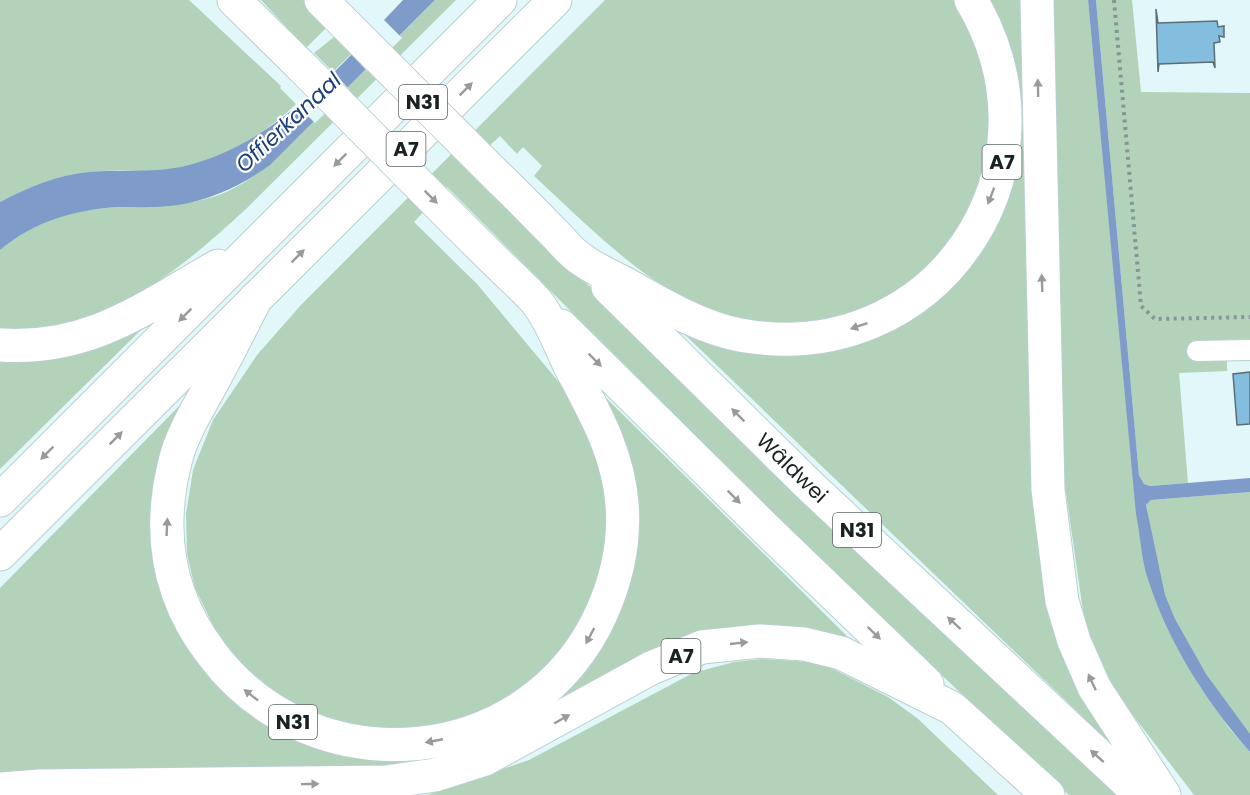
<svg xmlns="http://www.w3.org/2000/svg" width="1250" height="795" font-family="Poppins,sans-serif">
  <rect width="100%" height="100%" fill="#e1f7fa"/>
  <path fill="#b2d2ba" d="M0 0H189L281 86 280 88 296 104C258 140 209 168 154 171 142 172 130 170 118 170 75 172 38 182 0 202Z
    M261 0H303L328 26 306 48Z
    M435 0H456L246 209C187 263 127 315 46 329 31 332 15 330 0 330V250C28 226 66 211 104 208 141 205 179 208 216 196 260 180 290 144 322 112 360 75 398 38 435 0Z
    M605 0H953C1041 132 958 315 796 322 771 323 748 322 724 315 650 292 590 227 534 176L542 166 523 147 517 154 500 136 466 168 1120 795H1069L809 550 447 187 414 222 477 284 563 387 600 457 610 526 604 577 557 664 477 722 370 731 288 704 236 663 223 646 195 588 187 554 186 514 193 470 213 420 257 355 301 305Z
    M981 0H1029L1039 457 1113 746 677 327 845 339 997 205Z
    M1048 0H1088L1129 428 1157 604 1199 685 1229 728 1250 752V795H1194L1116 693 1085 625 1063 472Z
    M1096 0H1132L1141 92 1250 93V339L1196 341V357L1227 356V371L1179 373 1188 483 1150 486 1144 484 1139 475Z
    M334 37 351 54 333 72 314 53Z
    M151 320 0 469V354Z
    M192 393 162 550 258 709 452 751 615 616 601 393 857 646 788 626 426 771 0 780V588Z
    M1250 492V734C1217 692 1184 647 1165 596 1155 567 1152 535 1146 505L1151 500Z
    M761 659 812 662 833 669 888 697 917 718 998 795H427L529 760 693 673 734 662Z"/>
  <path fill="#7e9bc9" d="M403 0H435L270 165C242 185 213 199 178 205 158 208 139 207 119 207 76 209 33 222 0 250V202C28 187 58 175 90 172 120 169 151 173 181 167 274 147 340 66 403 0Z
    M1088 0H1096L1139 475 1144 484 1150 486 1250 478V492L1151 500 1146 505 1165 595 1175 619 1206 674 1250 734V752C1205 701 1166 639 1146 573 1141 554 1140 533 1136 514Z"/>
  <path fill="#e1f7fa" d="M382 18 402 38 368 72 349 52Z
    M331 70 350 90 315 123 294 102Z"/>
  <path fill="#83bede" stroke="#5d6c75" stroke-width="1.5" d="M1156 9 1158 23 1217 21 1218 27 1224 26V37L1219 36 1220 42 1214 43 1215 68 1213 62 1159 64 1158 72Z
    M1250 372V424L1237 425 1233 374Z"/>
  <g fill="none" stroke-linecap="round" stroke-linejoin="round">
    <g stroke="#bacfd2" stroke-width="22">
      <path id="street" d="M1197 351 1250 350"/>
    </g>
    <g stroke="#bacfd2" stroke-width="35">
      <g id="highway">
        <path d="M234 0 301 66"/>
        <path d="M321 0 346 25"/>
        <path d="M1037 0 1048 490 1062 601 1074 641 1094 687 1164 795"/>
        <path d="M500 179C519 197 537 216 555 234 563 242 571 253 581 259 594 269 610 276 624 283 661 304 699 327 740 335 935 371 1072 169 971 0"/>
        <path id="s1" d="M608 287 811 487 1141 795"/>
        <path d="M256 298C242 325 229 352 214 379 200 406 182 432 175 462 157 533 168 597 212 654 315 791 532 769 602 612 617 578 625 541 622 504 618 451 593 410 569 364 560 345 552 323 539 305 532 295 521 286 512 277 493 259 474 240 456 222"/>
        <path d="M561 326 766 529 927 684"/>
        <path d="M0 345C90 351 144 308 218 266"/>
        <path d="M0 500 500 0"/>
        <path d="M0 554 555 0"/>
        <path d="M0 789 41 786 386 782 435 775 485 759 651 668 702 647 760 641 804 644 841 653 952 708 1048 795"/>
      </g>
    </g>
    <path stroke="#859597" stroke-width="4" stroke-dasharray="3 4.5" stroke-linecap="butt" d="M1114 0 1141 306 1155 319 1250 317"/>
    <use href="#street" stroke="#fff" stroke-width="20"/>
    <use href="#highway" stroke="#fff" stroke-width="33"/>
    <g stroke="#bacfd2" stroke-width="35" stroke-linecap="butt">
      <path id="highway-bridge" d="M346 25 500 179
        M301 66 456 222"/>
    </g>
    <use href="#highway-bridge" stroke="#fff" stroke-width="33"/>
  </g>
  <defs><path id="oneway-solid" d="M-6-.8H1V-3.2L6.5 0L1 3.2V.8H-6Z" transform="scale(1.5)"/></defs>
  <g fill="#989b9c">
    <use href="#oneway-solid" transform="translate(1038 88) rotate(-91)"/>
    <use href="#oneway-solid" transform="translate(466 89) rotate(-45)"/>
    <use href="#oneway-solid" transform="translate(340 160) rotate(135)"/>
    <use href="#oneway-solid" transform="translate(991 196) rotate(111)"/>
    <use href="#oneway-solid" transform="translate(431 197) rotate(45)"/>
    <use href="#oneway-solid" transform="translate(298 256) rotate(-45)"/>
    <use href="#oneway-solid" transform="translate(1042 283) rotate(-92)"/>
    <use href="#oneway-solid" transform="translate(185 315) rotate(135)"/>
    <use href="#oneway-solid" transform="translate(859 326) rotate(161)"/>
    <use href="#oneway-solid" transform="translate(595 360) rotate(45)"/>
    <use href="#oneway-solid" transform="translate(738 415) rotate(-135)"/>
    <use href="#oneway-solid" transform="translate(116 438) rotate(-45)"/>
    <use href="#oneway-solid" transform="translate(47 453) rotate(135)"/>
    <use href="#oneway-solid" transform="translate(734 497) rotate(45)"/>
    <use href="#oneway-solid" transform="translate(167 527) rotate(-87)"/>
    <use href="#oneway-solid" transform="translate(954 623) rotate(-137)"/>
    <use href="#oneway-solid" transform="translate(874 633) rotate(44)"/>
    <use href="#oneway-solid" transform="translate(590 636) rotate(118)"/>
    <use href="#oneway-solid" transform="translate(739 643) rotate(-6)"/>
    <use href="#oneway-solid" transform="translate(1092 682) rotate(-115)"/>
    <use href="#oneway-solid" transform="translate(251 695) rotate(-142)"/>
    <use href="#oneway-solid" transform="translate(562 719) rotate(-30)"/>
    <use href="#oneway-solid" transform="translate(434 741) rotate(169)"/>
    <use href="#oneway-solid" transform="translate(1097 756) rotate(-138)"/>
    <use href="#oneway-solid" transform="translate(310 784) rotate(-1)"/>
  </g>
  <g text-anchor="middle" stroke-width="4.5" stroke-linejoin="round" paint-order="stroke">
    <g fill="#fff" stroke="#5e6464" stroke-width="1.5">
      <rect x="399" y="85" width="48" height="34" rx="4.5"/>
      <rect x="386.5" y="132" width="39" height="34" rx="4.5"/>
      <rect x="982.5" y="145" width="39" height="34" rx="4.5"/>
      <rect x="833" y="513" width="48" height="34" rx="4.5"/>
      <rect x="661.5" y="639" width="39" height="34" rx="4.5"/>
      <rect x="269" y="705" width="48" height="34" rx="4.5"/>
    </g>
    <g font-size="20" font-weight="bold" fill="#192122">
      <text x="423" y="109">N31</text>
      <text x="406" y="156">A7</text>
      <text x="1002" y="169">A7</text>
      <text x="857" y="537">N31</text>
      <text x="681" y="663">A7</text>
      <text x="293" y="729">N31</text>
    </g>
    <g font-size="21" fill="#192122" stroke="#fff">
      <text dy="7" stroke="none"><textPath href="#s1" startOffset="258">Wâldwei</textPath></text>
    </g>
    <g font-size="22" font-style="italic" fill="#1d4079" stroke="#fff">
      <text transform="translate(288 122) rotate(-43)" y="8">Offierkanaal</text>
    </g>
  </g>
</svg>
